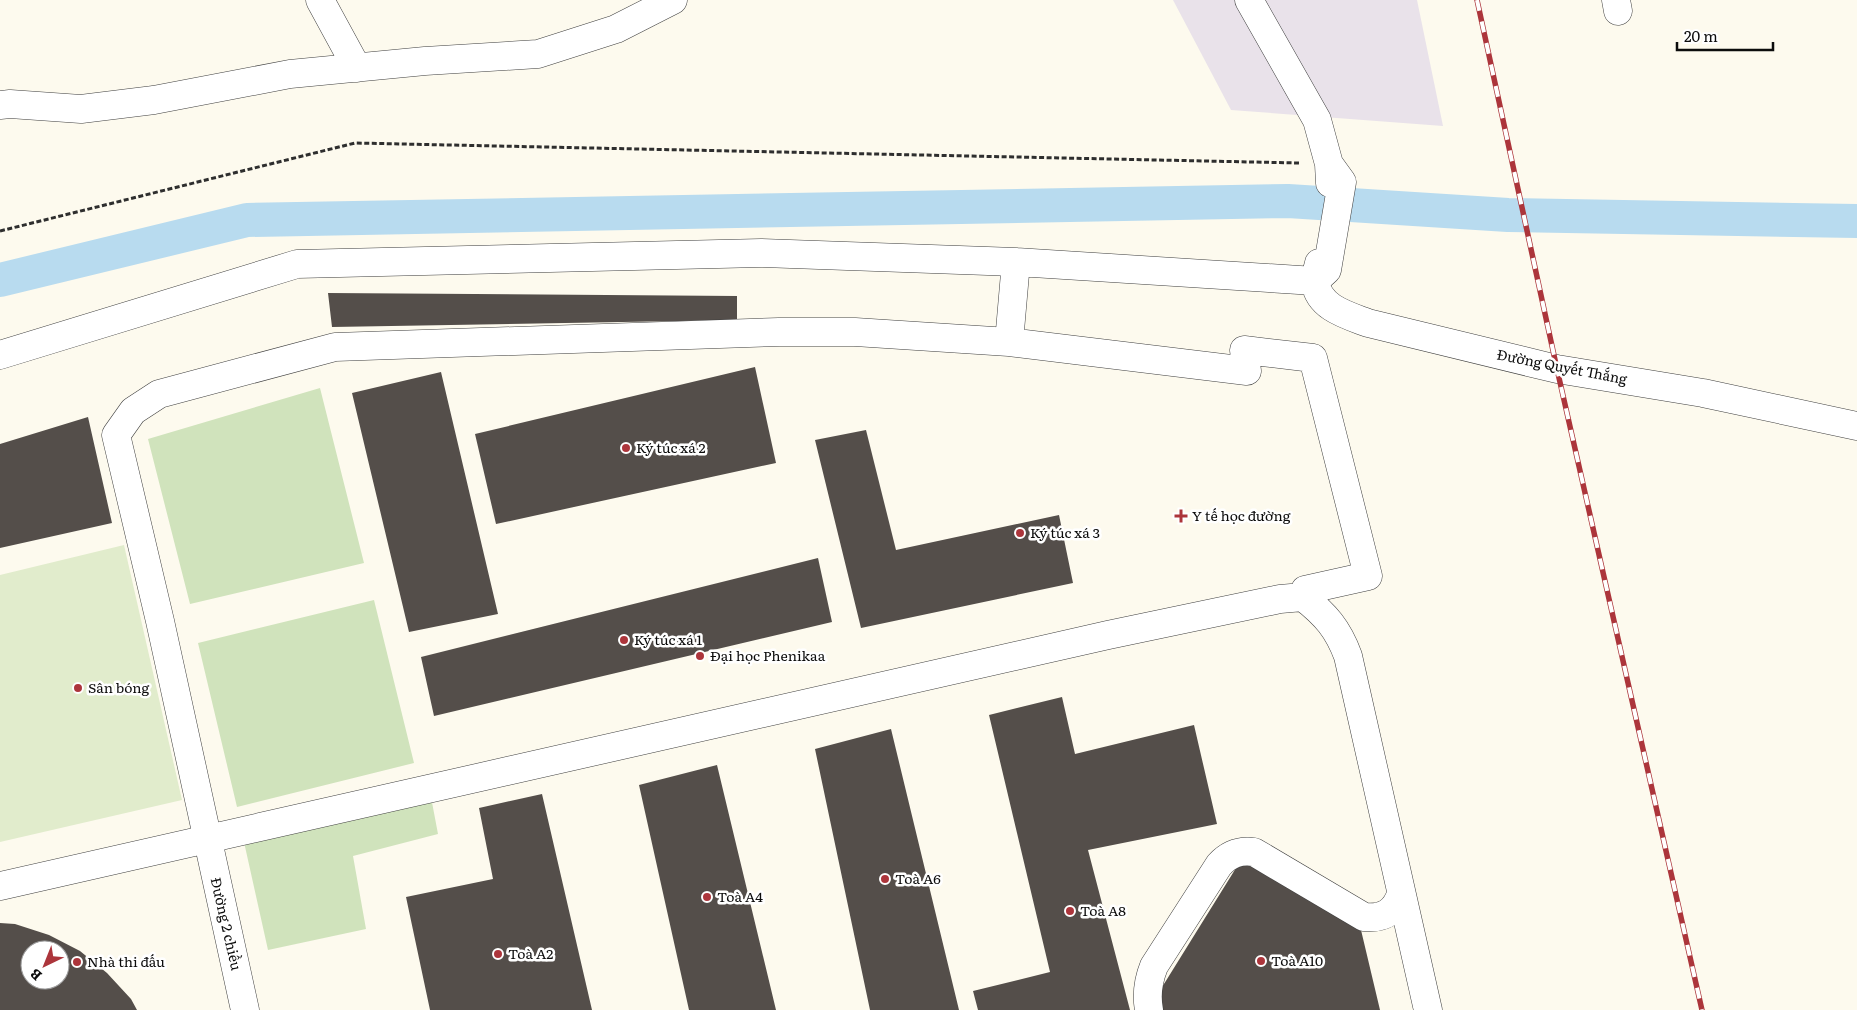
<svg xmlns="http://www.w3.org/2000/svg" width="1857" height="1010" font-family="Literata,serif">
  <rect width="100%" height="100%" fill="#fdfaee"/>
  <path fill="#e9e2ea" d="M1173 0H1417L1443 126 1231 110Z"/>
  <path fill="#d0e3bc" d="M320 388 364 563 190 604 148 439Z
    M374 600 414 763 237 807 198 643Z
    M431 797 438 834 353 856 366 929 268 950 244 842Z"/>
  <path fill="#e1eccc" d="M124 545 182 800 0 842V575Z"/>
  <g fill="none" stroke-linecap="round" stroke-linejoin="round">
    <path stroke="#b8dbef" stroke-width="34" d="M0 280 247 220 1288 201 1508 215 1857 221"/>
  </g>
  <path fill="#544e4a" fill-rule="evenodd" d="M328 293 737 296V320L332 327Z
    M755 367 776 463 496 524 475 434Z
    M441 372 498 614 409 632 352 393Z
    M88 417 112 523 0 548V444Z
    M866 430 896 550 1059 515 1073 583 861 628 815 440Z
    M818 558 832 622 434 716 421 657Z
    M1062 697 1075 754 1194 725 1217 824 1088 850 1130 1010H978L973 991 1050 972 989 715Z
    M891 729 959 1010H870L815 749Z
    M717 765 776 1010H689L639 785Z
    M542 794 592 1010H430L406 897 493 879 479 808Z
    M1241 860 1361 930 1380 1010H1163L1159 992Z
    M0 923 15 924 49 935 80 951 107 973 131 999 137 1010H0ZM30 950H60V980H30Z"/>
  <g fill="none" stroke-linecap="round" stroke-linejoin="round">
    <g stroke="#3f3f3f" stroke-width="29">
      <path id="minor" d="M320 0 357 68
        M1249 0 1317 120 1329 164 1330 183
        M1616 0 1618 11
        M0 105 10 104 81 109 154 100 290 74 425 61 538 54 616 29 673 0
        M1319 263C1318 268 1315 276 1315 282 1319 308 1347 315 1368 323L1557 369 1703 393 1857 426
        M1009 342 1016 262
        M0 355 297 264 761 253 1016 262 1315 281 1327 270 1342 182 1329 164
        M0 886 1108 635 1280 599 1303 597C1326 615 1338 629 1348 656L1428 1010
        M245 1010 160 621 116 435 133 411 159 394 335 347 779 332H855L1009 342 1247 371 1244 350 1313 358 1368 576 1305 590 1308 601
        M1149 1010C1146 994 1148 981 1154 966L1219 865C1229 854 1239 850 1254 852L1364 917C1383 919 1395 912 1401 894"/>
    </g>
    <path stroke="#2e2e2e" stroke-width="3" stroke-dasharray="5 2.5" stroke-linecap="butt" d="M0 231 355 143 1299 163"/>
    <use href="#minor" stroke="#fff" stroke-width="28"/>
    <g stroke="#ac353b" stroke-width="5.5">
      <path id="rail" d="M1477 0 1557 369 1702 1010"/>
    </g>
    <use href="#rail" stroke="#fff" stroke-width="4" stroke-dasharray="11" stroke-linecap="butt"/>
  </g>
  <g fill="#ac353b" stroke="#fff" stroke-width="2">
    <circle cx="626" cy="448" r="5"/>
    <path d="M1178.5 508.5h5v5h5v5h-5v5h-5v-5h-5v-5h5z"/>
    <circle cx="1020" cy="533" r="5"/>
    <circle cx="624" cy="640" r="5"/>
    <circle cx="700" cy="656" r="5"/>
    <circle cx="78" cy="688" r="5"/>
    <circle cx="885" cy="879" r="5"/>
    <circle cx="707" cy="897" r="5"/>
    <circle cx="1070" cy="911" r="5"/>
    <circle cx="498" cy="954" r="5"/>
    <circle cx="1261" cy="961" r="5"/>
    <circle cx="77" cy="962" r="5"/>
  </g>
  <g text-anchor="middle" stroke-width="5" stroke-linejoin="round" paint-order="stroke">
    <g font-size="14" fill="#0c0c0c" stroke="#fff">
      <text transform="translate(1562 367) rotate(11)" y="5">Đường Quyết Thắng</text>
      <text transform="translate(226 924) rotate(77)" y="5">Đường 2 chiều</text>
    </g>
    <g font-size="14" fill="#0c0c0c" stroke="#fff" text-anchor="start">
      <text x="636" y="453">Ký túc xá 2</text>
      <text x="1192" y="521">Y tế học đường</text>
      <text x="1030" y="538">Ký túc xá 3</text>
      <text x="634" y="645">Ký túc xá 1</text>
      <text x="710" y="661">Đại học Phenikaa</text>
      <text x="88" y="693">Sân bóng</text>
      <text x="895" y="884">Toà A6</text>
      <text x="717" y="902">Toà A4</text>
      <text x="1080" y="916">Toà A8</text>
      <text x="508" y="959">Toà A2</text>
      <text x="1271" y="966">Toà A10</text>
      <text x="87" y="967">Nhà thi đấu</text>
    </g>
  </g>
  <g transform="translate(45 965) rotate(223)"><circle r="24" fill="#ffffff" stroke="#9e9e9e"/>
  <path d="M0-4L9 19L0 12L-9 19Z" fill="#ac353b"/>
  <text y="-8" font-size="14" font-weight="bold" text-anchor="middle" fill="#0c0c0c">B</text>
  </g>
  <path d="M1677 42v8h96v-8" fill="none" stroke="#0c0c0c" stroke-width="2.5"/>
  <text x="1684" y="42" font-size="15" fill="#0c0c0c" stroke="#ffffff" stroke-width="4" paint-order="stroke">20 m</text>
</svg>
